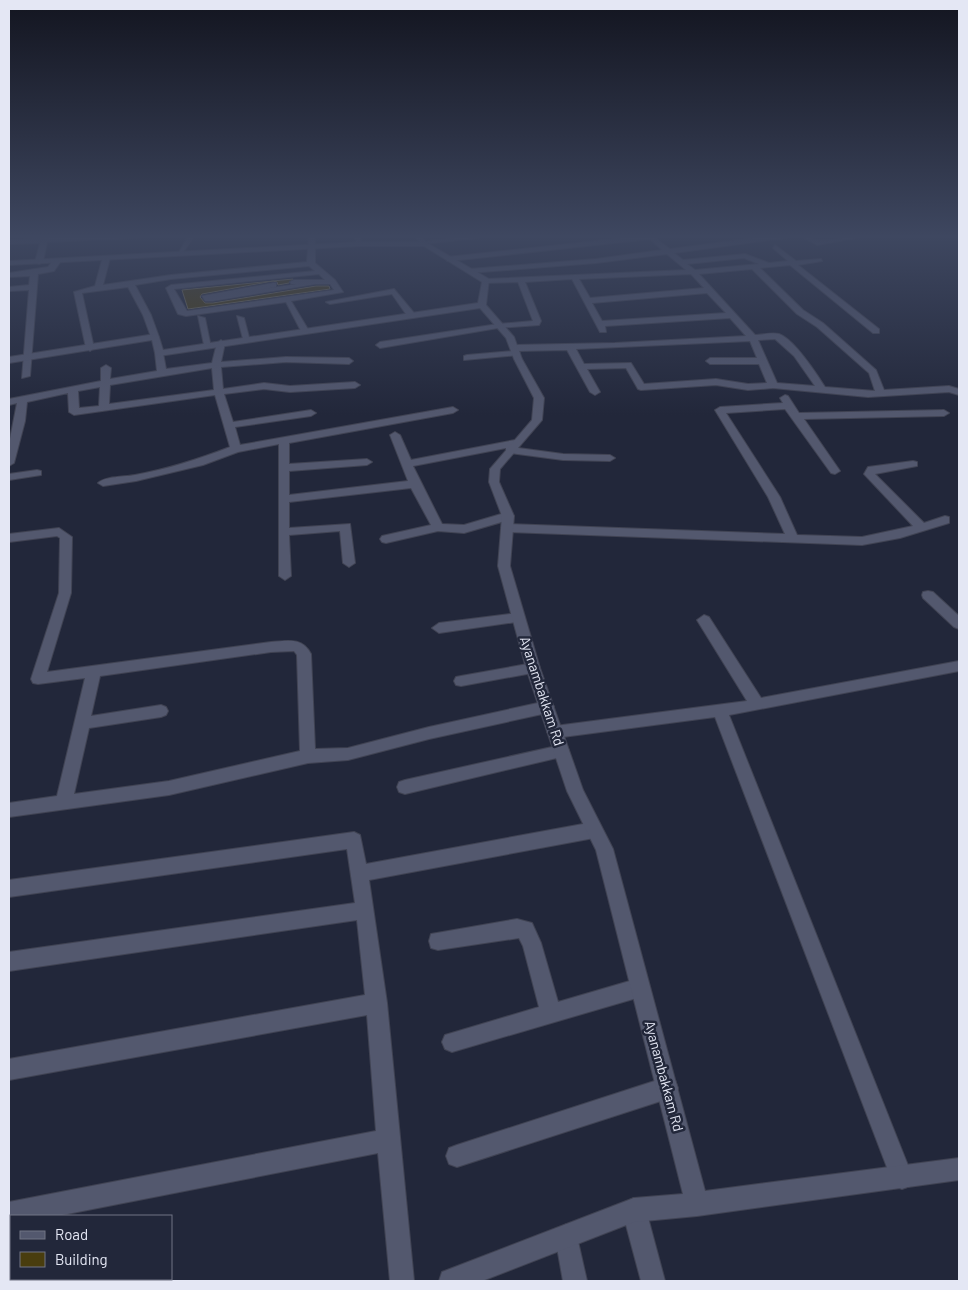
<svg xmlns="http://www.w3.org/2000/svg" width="968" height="1290" font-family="Barlow,sans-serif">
  <rect width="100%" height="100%" fill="#22273a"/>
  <path fill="#493d0e" stroke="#726c54" d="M293 279 289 283 278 285 277 282 273 281 202 294 200 297 205 303H213L316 286H329L330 289 188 309 182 290Z"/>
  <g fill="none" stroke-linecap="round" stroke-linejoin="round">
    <g stroke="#404353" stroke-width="2">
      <path id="minor" d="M115 235H155L152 237 47 242 43 262 39 264 35 262 40 243 9 244V240Z
        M189 235H195L182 254H178Z
        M309 235H315V263L335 280 343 292 291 301 309 331 308 333H302L286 302 186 316 178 314 166 288 171 285 315 271 309 266 171 279 135 285 151 315 159 337 155 340 151 337 143 315 128 287 82 293 94 348 90 351 86 348 74 292 95 286 103 256 110 258 103 285 171 275 307 262ZM319 274 325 280H294L290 282 291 284H297L250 291 276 287V283H273L202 296 205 301H213L316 284H330L334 290 187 311 174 289Z
        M354 235H360L361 245H357Z
        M480 235H503L423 244 420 242Z
        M651 235 670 249 778 235H795L792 237 674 253 683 260 745 254 769 263 788 261 773 248 775 245 796 261 821 259 822 261 798 265 879 329V333H873L790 265 760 268 803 310 823 323 876 370 884 390 949 386 959 389V395L949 392 868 397 773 388 748 390 716 385 641 390 638 389 626 368 587 369 600 392 595 395 590 392 567 350 517 351 520 353 519 355 464 360V356L467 355 514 351 510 348 514 345 615 343 746 336 730 318 605 326 606 332H600L572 279 525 282 541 321 539 325 498 328 380 348 376 345 380 342 498 324 533 321 518 282 483 283V279H486L686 270 667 254 596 263 469 273 465 271 469 269 596 259 662 250 650 239 450 261H447V257ZM744 258 759 264 695 270 687 264ZM752 269 797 314 817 327 869 373 875 391 825 387C816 373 794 339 779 334 772 332 762 335 755 335L699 274ZM691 274 704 288 590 298 579 279ZM707 293 726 313 602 321 592 303ZM775 339 794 356 815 386 777 383 758 340ZM750 341 757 358H710L706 361 710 364H759L767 383 748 384 716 379 644 384 631 363 584 364 576 349Z
        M799 235C807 235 810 239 817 240 828 243 857 234 872 235L817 245Z
        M54 259 61 261 54 271 38 274 30 376 22 378 29 290 9 291V287L29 285 30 276 9 277V273L48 267Z
        M394 289 414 313V317H408L392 294 330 304 326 302Z
        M198 316 205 318 211 347 204 345Z
        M237 316 244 318 250 341 243 339Z
        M221 340 225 343 221 362 286 357 349 358 353 361 349 364 286 362 221 367 223 389 264 383 290 386 355 382 360 385 355 388 290 392 264 389 224 394 233 422 311 410 316 413 311 416 235 427 240 445 453 407 458 410 453 413 289 443V464L367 459 372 462 367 465 289 471V495L408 481 390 435 395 432 400 435 411 460 515 440 520 443 511 447 563 454 610 455 615 458 610 461 563 460 510 453 506 452V448L413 466 442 524 464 525 508 512 514 516 512 519 464 533 438 531 386 543 382 542 380 539 382 536 431 525 411 488 289 502V528L350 524 355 563 349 567 343 563 340 531 289 535 291 576 285 580 279 576V444L238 452 203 465 136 481 103 486 98 483C105 476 125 477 135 475 168 469 199 459 230 447L215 395 74 415 69 412 68 393 27 402 25 421 14 463 9 466V444L17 403 9 405V399L101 381V368L106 365 111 368 110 379 157 371 155 353 159 350 163 353 166 369 212 363 217 343ZM212 368 214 390 109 404 110 385ZM100 387 99 406 79 408 78 391Z
        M785 395 788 396 799 413 944 410 949 413 944 416 804 419 840 471 835 474 831 473 785 409 726 413 780 497 797 535 862 537 913 526 864 474 868 467 913 461 917 462V466L875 474 924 523 945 516 949 517V523L900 538 862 545 507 532 501 528 507 524 785 534 768 497 715 410 720 407 783 403 780 398Z
        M37 470 41 471V475L9 480V474Z
        M59 528 72 537 71 593 47 672 271 642C288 641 302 637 311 654L315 749 348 748 429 727 547 701 552 703 554 707 552 711 547 713 429 739 348 760 308 763 169 795 9 817V803L57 796 85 678 38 684 33 683 31 679 59 593 60 538 57 536 9 542V534ZM294 651 297 655 300 751 169 781 74 794 89 728 161 717 166 715 168 711 166 707 161 705 91 716 100 676 271 652Z
        M928 591 933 592 959 616V629L954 627 923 598 922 595 923 592Z
        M518 613 523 615 525 618 523 621 439 633 432 628 439 623Z
        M704 615 709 617 761 698 959 661V671L729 715 913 1178 910 1186 902 1189 894 1186 891 1178 715 717 555 738 550 736 547 732 550 728 555 726 747 701 697 620Z
        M533 663 538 664 540 668 538 672 461 686 456 685 454 681 456 677 461 676Z
        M561 745 567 746 569 751 567 756 561 757 405 794 399 792 397 787 399 782 405 780Z
        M594 822 600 825 602 830 600 835 594 838 369 880 387 1003 414 1281H390L378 1153 57 1216H11V1225L9 1226V1202L376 1131 367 1015 9 1080V1059L365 995 357 920 9 971V952L355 903 347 849 9 897V880L354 832 360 835 366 864Z
        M517 919 532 923 541 943 558 1002 640 978 647 981 650 988 647 995 452 1052 445 1049 442 1042 445 1035 539 1007 523 946 519 938 438 950 431 948 429 941 431 934Z
        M667 1077 675 1080 678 1088 675 1096 667 1099 457 1167 449 1164 446 1156 449 1148 457 1145Z
        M634 1198 642 1202 646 1210 665 1281H641L622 1210 626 1202Z
        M567 1224 575 1228 587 1281H563L555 1236 559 1228Z"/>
    </g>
    <g stroke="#404353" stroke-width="2">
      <path id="tertiary" d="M414 235H420L427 243 489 279 486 305 514 337 522 359 544 398 542 420 500 469 499 482 514 516 510 566 540 668 583 790 613 849 705 1191 959 1158V1180L697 1216 634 1222 482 1281H439L442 1272 634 1198 683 1194 596 850 567 791 526 668 498 566 502 516 489 482 490 469 532 420 534 398 514 359 506 338 480 308 159 356 155 353 152 340 9 363V357L155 334 159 337 163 350 478 303 482 282 424 246H359L9 265V261L359 242H419Z"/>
    </g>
    <use href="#minor" fill="#53586e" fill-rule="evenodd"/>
    <use href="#tertiary" fill="#53586e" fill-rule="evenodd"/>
  </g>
  <linearGradient id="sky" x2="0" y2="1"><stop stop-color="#131520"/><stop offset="0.57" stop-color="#3e4760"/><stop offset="1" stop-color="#3e4760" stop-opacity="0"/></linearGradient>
  <rect width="968" height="415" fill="url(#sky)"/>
  <g text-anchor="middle" stroke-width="5" stroke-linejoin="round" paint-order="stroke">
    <g font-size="14" fill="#e4e7f4" stroke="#22273a">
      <text transform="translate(542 691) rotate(72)" y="5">Ayanambakkam Rd</text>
      <text transform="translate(664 1076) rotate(75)" y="5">Ayanambakkam Rd</text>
    </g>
  </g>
  <rect width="968" height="1290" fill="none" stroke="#e4e7f4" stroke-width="20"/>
  <rect x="10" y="1215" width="162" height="65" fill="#22273a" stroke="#707484"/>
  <rect x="20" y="1231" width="25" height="8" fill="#53586e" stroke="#707484"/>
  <text x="55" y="1240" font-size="15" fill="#e4e7f4">Road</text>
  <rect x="20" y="1252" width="25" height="15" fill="#493d0e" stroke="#707484"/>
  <text x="55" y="1265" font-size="15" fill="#e4e7f4">Building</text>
</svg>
